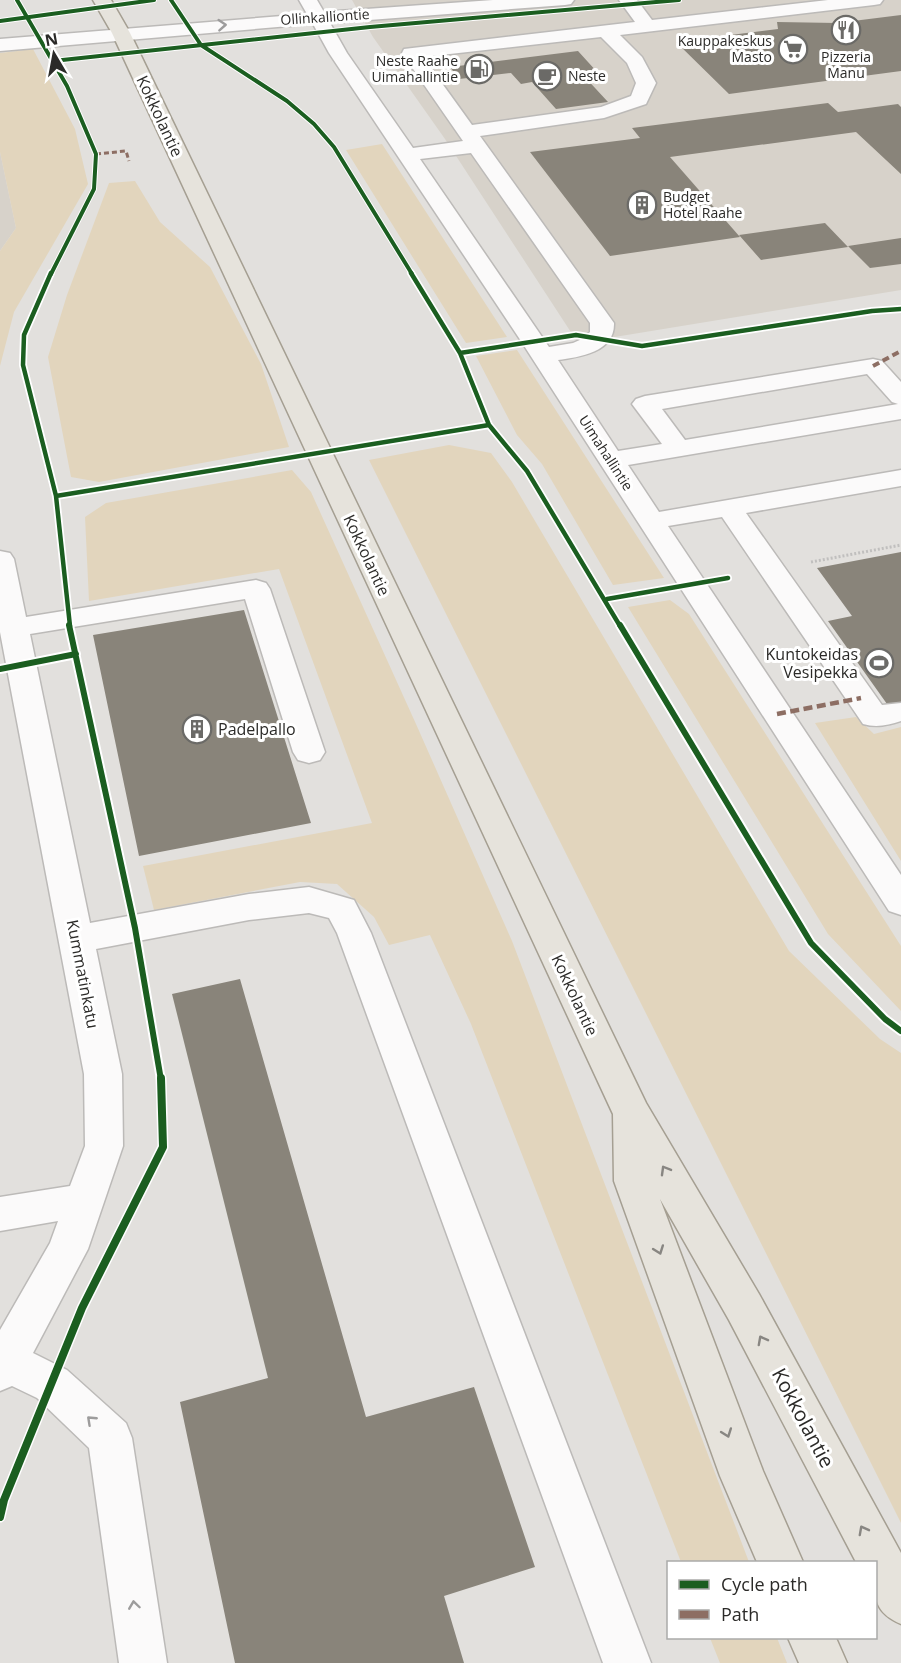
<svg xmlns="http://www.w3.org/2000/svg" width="901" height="1663" font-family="'Open Sans',sans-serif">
  <rect width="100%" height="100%" fill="#e2e0dd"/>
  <path fill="#d7d2ca" d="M352 0H901V290L578 343 445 139 373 37Z
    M0 152 16 228 0 251Z"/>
  <path fill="#e2d5bd" d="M33 49 75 129 88 184 14 312 0 366V251L16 228 0 152V53Z
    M382 144 507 337 466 343 346 150Z
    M135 181 160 222 210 267 261 364 289 447 99 482 71 477 48 357 67 295 109 183Z
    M517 350 664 578 613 585 542 464 517 435 476 356Z
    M449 445 491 453 512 482 789 951 880 1039 901 1053V1523L369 460Z
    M292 470 311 492 416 724 512 941 749 1562H681L471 1024 430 935 389 945 374 917 337 884 300 882 154 910 143 866 372 823 279 569 89 601 85 517 106 503Z
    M670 600 689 614 901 946V1011L828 934 628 607Z
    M856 717 874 734 901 727V861L815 723Z
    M710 1638H777L787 1663H720Z"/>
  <path fill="#89847a" d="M901 15V71L729 94 676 42 778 29 777 22 837 23Z
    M578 51 598 73 583 75 608 102 556 109 532 82 521 84 511 73 459 79 450 67Z
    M828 103 838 112 898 104 901 107V174L856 132 670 157 740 237 610 256 530 152 640 138 632 128Z
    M825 223 848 247 761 260 739 235Z
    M901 238V264L870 268 848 246Z
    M901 552V712L887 704 828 621 852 616 817 568Z
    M244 610 311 823 139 856 93 635Z
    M240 979 366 1417 474 1387 535 1567 444 1596 464 1663H235L180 1402 268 1378 172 994Z"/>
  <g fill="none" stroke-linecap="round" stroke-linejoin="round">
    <g stroke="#bcbab8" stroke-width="3">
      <path id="minor" d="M299 0H317L324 12 493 0H574L571 4 565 5 330 23 347 53 413 148 463 141 402 53 404 49 635 22 619 0H637L652 20 828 0H883L880 4 874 5 620 35 642 57 656 83 646 104 604 118 480 136 614 323C615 352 580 357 558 360L618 451 662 444 632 404 636 399 645 396 873 359 882 361 901 382V419L628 465 659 512 901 470V486L746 513 882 705 901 703V721C888 725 877 728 863 724L722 517 668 526 901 875V915L889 911 521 341 329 53 313 24 0 51V39L307 14ZM601 37 627 63 636 83 631 96 601 107 472 125 423 57ZM471 153 590 323V332L582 339 573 343 549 347 420 159ZM867 374 892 402 898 404 685 440 662 409Z
        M0 551 10 553 14 559 26 617 256 580 266 583 270 589 325 752 320 760 309 763 298 760 293 752 245 599 30 634 90 923 249 894 309 887 354 900 371 933 651 1663H603L337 933 329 918 309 913 249 920 96 949 122 1074 123 1146 88 1249 33 1353 67 1370 126 1423 132 1438 167 1663H119L89 1448 37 1398 12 1386 0 1391V1330L50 1243 58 1221 0 1231V1197L70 1186 85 1146 84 1074 0 632Z"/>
    </g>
    <g stroke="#a59f92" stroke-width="3">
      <path id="major" d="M93 0H111L130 33 646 1103 759 1294 901 1553V1624C869 1610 876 1593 876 1562H856L729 1320 660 1199 763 1471 803 1562H757L720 1476 614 1181 613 1114 112 33Z
        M788 1638H836L847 1663H799Z"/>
    </g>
    <path stroke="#c0bfbe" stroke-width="3" stroke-dasharray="2 2" stroke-linecap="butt" d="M811 562 901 545"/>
    <use href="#minor" fill="#fbfafa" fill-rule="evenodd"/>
    <use href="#major" fill="#e6e3dc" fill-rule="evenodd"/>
    <path stroke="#8d6e63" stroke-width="3" stroke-dasharray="5 3" stroke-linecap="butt" d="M96 154 126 151 129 161"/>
    <path stroke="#8d6e63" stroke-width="4" stroke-dasharray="7 4" stroke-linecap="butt" d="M873 366 901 351"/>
    <path stroke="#8d6e63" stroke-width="4.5" stroke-dasharray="9 4.5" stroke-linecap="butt" d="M777 714 861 698"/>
    <g stroke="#fff" stroke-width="6">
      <path id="cycleway-far3" d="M17 0 67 86 96 154 94 189 51 274
        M171 0 201 45 287 101 314 124 334 147 412 274
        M0 21 154 0
        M53 61 370 27 679 0"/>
    </g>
    <g stroke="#fff" stroke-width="8">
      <path id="cycleway-far2" d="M51 273 24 335 23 365 56 496 70 626
        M411 273 460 353 489 425 527 471 620 626
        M460 353 576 335 642 346 872 311 901 309
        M56 496 489 425
        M607 599 728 578"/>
    </g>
    <g stroke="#fff" stroke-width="10">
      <path id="cycleway-far1" d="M69 625 135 928 161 1080
        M620 625 811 943 885 1019 901 1031
        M0 669 76 654"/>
    </g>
    <g stroke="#fff" stroke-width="11">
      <path id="cycleway" d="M0 1517 4 1500 82 1308 163 1147 161 1078"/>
    </g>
    <use href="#cycleway-far3" stroke="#1b5e20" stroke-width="4"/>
    <use href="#cycleway-far2" stroke="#1b5e20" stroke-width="4.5"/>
    <use href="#cycleway-far1" stroke="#1b5e20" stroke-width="6"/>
    <use href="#cycleway" stroke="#1b5e20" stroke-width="8"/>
  </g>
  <defs><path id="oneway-chevron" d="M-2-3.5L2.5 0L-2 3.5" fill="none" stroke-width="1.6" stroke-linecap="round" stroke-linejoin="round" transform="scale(1.5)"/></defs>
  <g stroke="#9d9c9c">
    <use href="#oneway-chevron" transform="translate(222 25) rotate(-4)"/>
    <use href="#oneway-chevron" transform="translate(91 1420) rotate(-137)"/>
    <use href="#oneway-chevron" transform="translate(134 1605) rotate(-98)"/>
  </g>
  <g stroke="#888682">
    <use href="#oneway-chevron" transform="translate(665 1170) rotate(-120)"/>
    <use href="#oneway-chevron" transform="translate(659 1250) rotate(70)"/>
    <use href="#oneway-chevron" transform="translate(762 1340) rotate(-118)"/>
    <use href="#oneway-chevron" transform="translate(727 1433) rotate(70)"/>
    <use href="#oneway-chevron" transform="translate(863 1530) rotate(-118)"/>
  </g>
  <defs>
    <g id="restaurant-ring" transform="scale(1.5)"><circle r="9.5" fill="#fff" stroke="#6b6a67" stroke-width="1.5"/><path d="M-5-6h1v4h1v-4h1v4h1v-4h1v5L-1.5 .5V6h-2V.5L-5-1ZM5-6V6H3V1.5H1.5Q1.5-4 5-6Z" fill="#6b6a67"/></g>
    <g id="supermarket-ring" transform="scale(1.5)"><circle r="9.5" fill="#fff" stroke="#6b6a67" stroke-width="1.5"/><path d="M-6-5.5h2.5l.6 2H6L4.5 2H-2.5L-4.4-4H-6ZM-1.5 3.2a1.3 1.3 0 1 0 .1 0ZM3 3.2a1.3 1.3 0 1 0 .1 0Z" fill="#6b6a67"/></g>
    <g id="fuel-ring" transform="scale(1.5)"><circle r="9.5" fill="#fff" stroke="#6b6a67" stroke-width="1.5"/><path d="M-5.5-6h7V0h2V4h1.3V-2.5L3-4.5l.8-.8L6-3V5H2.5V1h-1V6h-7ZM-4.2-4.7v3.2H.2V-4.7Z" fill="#6b6a67"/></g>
    <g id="cafe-ring" transform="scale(1.5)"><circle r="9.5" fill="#fff" stroke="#6b6a67" stroke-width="1.5"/><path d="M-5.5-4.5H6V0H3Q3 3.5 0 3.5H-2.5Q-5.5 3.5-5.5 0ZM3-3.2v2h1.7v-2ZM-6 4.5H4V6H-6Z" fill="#6b6a67"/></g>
    <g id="building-ring" transform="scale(1.5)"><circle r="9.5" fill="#fff" stroke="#6b6a67" stroke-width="1.5"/><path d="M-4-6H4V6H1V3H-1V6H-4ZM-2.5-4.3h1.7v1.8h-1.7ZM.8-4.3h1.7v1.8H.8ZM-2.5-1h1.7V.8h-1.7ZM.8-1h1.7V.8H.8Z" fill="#6b6a67"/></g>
    <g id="stadium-ring" transform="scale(1.5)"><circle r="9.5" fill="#fff" stroke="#6b6a67" stroke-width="1.5"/><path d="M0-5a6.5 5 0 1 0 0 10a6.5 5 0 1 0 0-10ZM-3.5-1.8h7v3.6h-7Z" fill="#6b6a67"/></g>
  </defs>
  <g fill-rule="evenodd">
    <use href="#restaurant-ring" x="846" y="30"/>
    <use href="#supermarket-ring" x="793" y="49"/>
    <use href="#fuel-ring" x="479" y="69"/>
    <use href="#cafe-ring" x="547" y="76"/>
    <use href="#building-ring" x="642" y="205"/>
    <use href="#stadium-ring" x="879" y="663"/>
    <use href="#building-ring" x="197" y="729"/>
  </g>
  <g text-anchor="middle" stroke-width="6" stroke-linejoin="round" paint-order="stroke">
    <g font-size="14" fill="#2b2a28" stroke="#fff">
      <text transform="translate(325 17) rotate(-4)" y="5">Ollinkalliontie</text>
      <text transform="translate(606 453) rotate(57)" y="5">Uimahallintie</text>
    </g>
    <g font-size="14" fill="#2b2a28" stroke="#fff" text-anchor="end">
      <text x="772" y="46">Kauppakeskus<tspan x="772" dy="16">Masto</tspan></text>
      <text x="846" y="62" text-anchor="middle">Pizzeria<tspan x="846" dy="16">Manu</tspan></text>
      <text x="458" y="66">Neste Raahe<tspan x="458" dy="16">Uimahallintie</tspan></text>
      <text x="568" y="81" text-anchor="start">Neste</text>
      <text x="663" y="202" text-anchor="start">Budget<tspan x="663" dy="16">Hotel Raahe</tspan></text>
    </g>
    <g font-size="16" fill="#2b2a28" stroke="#fff">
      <text transform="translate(160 116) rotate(65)" y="6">Kokkolantie</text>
      <text transform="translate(367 555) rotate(65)" y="6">Kokkolantie</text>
      <text transform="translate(83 974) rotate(79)" y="6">Kummatinkatu</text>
      <text transform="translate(575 995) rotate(65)" y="6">Kokkolantie</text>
    </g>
    <g font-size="16" fill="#2b2a28" stroke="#fff" text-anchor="end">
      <text x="858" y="660">Kuntokeidas<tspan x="858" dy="18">Vesipekka</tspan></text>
      <text x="218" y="735" text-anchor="start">Padelpallo</text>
    </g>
    <g font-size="20" fill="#2b2a28" stroke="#fff">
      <text transform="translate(803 1418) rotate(62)" y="7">Kokkolantie</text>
    </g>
  </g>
  <rect x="667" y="1561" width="210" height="78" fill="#ffffff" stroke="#aaaaa9" stroke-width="1.5"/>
  <rect x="679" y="1580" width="30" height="9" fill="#1b5e20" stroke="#aaaaa9" stroke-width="1.5"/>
  <text x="721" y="1591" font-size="18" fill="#2b2a28">Cycle path</text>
  <rect x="679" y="1610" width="30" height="9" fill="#8d6e63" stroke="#aaaaa9" stroke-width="1.5"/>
  <text x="721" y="1621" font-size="18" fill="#2b2a28">Path</text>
  <g transform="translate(54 54) rotate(350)" stroke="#ffffff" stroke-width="4.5" paint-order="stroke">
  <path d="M0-4.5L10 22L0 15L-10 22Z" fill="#2b2a28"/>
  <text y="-9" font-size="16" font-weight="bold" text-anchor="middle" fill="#2b2a28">N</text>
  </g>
</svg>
